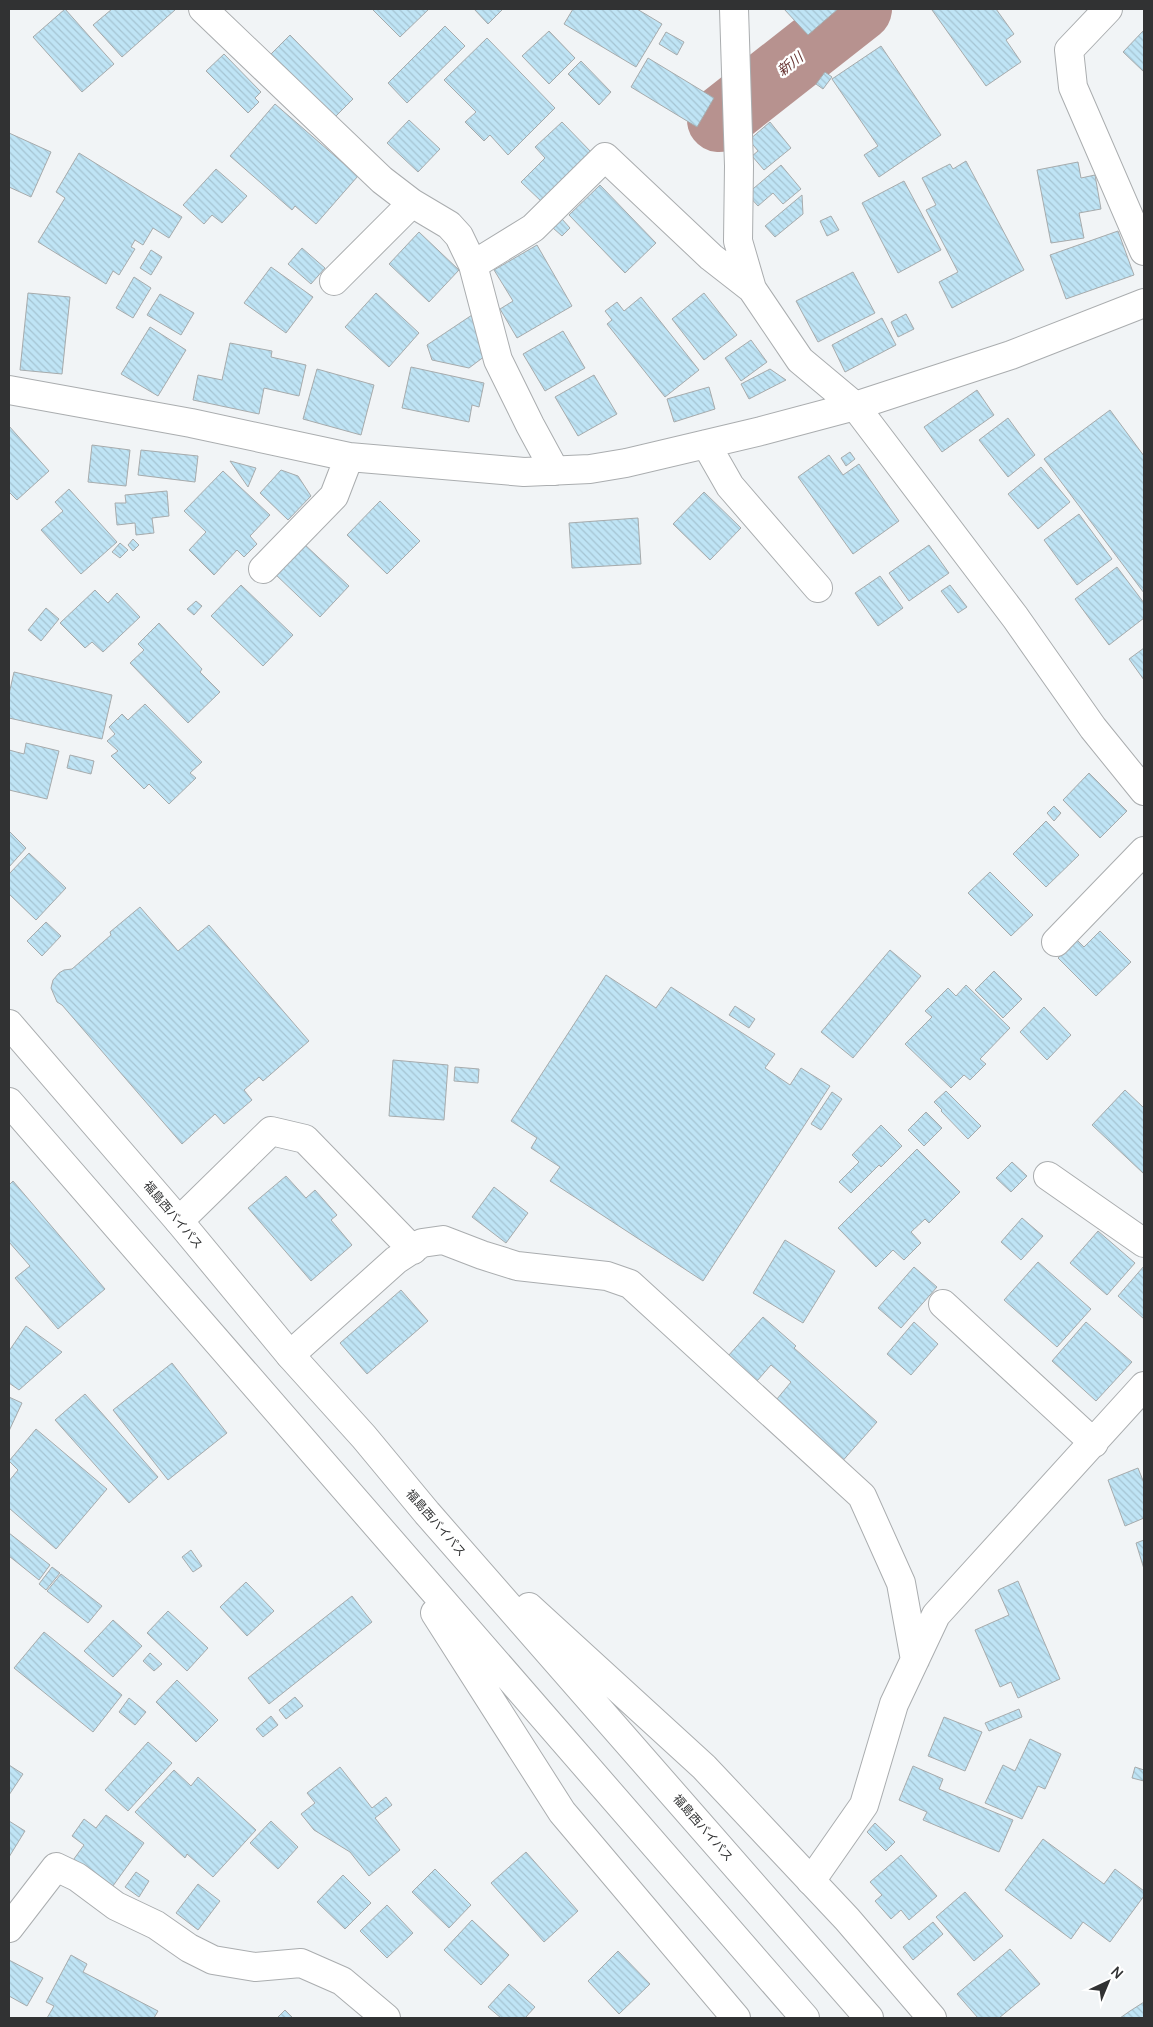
<svg xmlns="http://www.w3.org/2000/svg" width="1153" height="2027" font-family="Manrope,'Noto Sans JP',sans-serif">
  <defs>
    <pattern id="building-back-hatch" width="6" height="6" patternUnits="userSpaceOnUse" patternTransform="scale(1.25)"><rect width="6" height="6" fill="#bfe4f5"/><path d="M-1 5l2 2M0 0l6 6M5-1l2 2" fill="none" stroke="#a5c4d2"/></pattern>
  </defs>
  <rect width="100%" height="100%" fill="#f1f4f6"/>
  <g fill="none" stroke-linecap="round" stroke-linejoin="round">
    <path stroke="#b7928f" stroke-width="64" d="M719 120 860 9"/>
  </g>
  <path fill="url(#building-back-hatch)" stroke="#a7abac" d="M65 9 114 64 82 92 33 37Z
    M112 9H174L175 10 122 57 93 25Z
    M372 9H429L400 37Z
    M474 9H503L488 24Z
    M573 9H637L662 24 636 67 564 24Z
    M784 9H838L808 35Z
    M934 9H996L1014 34 1006 40 1021 62 986 86 932 10Z
    M445 26 465 46 407 103 388 83Z
    M1144 30V72L1123 52Z
    M549 31 575 58 549 84 522 56Z
    M666 32 684 42 677 55 659 44Z
    M290 35 353 99 332 120 269 56Z
    M487 38 555 108 508 155 490 135 484 141 465 122 476 112 444 80Z
    M881 46 941 135 879 177 864 155 878 146 832 79Z
    M224 54 261 92 255 98 259 102 248 113 206 71Z
    M648 58 714 98 697 127 631 87Z
    M581 61 611 92 599 105 568 74Z
    M825 72 832 77 823 89 816 84Z
    M275 104 358 176 316 224 295 206 292 210 230 156Z
    M409 120 440 149 418 172 387 143Z
    M562 122 593 154 543 203 521 182 545 158 535 147Z
    M770 122 791 148 764 170 752 156 758 151 749 140Z
    M9 133 51 152 31 197 9 187Z
    M79 153 182 217 169 238 153 228 143 245 135 240 131 247 135 249 119 275 113 271 106 284 38 242 65 198 56 192Z
    M966 161 1024 270 952 308 939 282 958 272 926 210 936 205 922 178 950 164 953 169Z
    M1078 162 1081 178 1095 175 1101 209 1079 213 1084 238 1051 243 1037 170Z
    M781 165 801 189 783 204 773 193 758 206 747 194Z
    M216 169 247 196 222 223 212 215 204 224 183 205Z
    M904 181 941 250 898 273 862 203Z
    M600 185 656 243 625 273 569 215Z
    M802 195 803 214 775 237 765 226Z
    M831 216 839 230 827 236 820 221Z
    M562 219 570 228 562 236 553 228Z
    M1118 231 1134 275 1066 299 1050 255Z
    M419 232 459 270 429 302 389 264Z
    M537 245 572 306 517 338 500 309 513 301 494 270Z
    M302 248 325 268 311 284 288 264Z
    M151 250 162 257 151 275 140 268Z
    M271 267 313 297 286 333 244 303Z
    M853 272 875 313 818 342 796 301Z
    M134 277 151 288 133 318 116 308Z
    M28 293 70 297 62 374 20 370Z
    M376 293 419 333 389 367 345 327Z
    M704 293 737 335 704 360 672 319Z
    M160 294 194 313 181 335 147 315Z
    M641 297 699 370 665 397 607 324 612 320 605 311 617 302 624 311Z
    M906 314 914 329 898 337 891 322Z
    M472 315 485 356 469 368 432 360 427 345Z
    M882 318 896 345 845 372 832 345Z
    M150 327 186 350 158 396 121 374Z
    M563 331 585 368 545 391 523 354Z
    M751 340 767 362 741 381 725 358Z
    M230 343 272 351 271 357 306 365 299 396 264 388 259 414 193 400 198 375 222 380Z
    M411 367 484 383 479 407 472 405 469 422 402 408Z
    M317 369 374 385 361 435 303 419Z
    M770 369 786 380 749 399 741 384Z
    M594 375 617 414 578 436 555 397Z
    M709 387 715 409 674 422 667 399Z
    M977 390 994 415 942 452 924 427Z
    M1110 410 1144 456V593L1044 459Z
    M1008 418 1035 455 1008 477 979 440Z
    M9 426 49 471 17 500 9 492Z
    M92 445 130 450 126 486 88 482Z
    M141 450 198 456 195 482 138 475Z
    M850 452 855 459 846 466 841 458Z
    M829 455 843 475 859 464 899 521 853 554 798 477Z
    M230 461 256 468 248 487Z
    M1041 467 1070 502 1038 529 1008 494Z
    M281 470 298 476 311 496 288 520 260 493Z
    M223 471 270 515 250 536 257 544 244 557 237 550 214 575 189 550 206 532 184 511Z
    M69 489 117 542 81 574 41 530 63 511 55 502Z
    M167 491 169 516 152 518 154 533 136 535 135 523 117 525 115 503H126L125 495Z
    M704 492 741 528 710 560 673 524Z
    M380 501 420 541 387 574 347 535Z
    M1079 514 1112 559 1077 585 1044 540Z
    M638 518 641 564 572 568 569 523Z
    M133 539 139 545 133 551 128 545Z
    M120 543 128 550 120 558 112 552Z
    M303 543 349 586 320 617 274 573Z
    M929 545 949 573 909 601 889 573Z
    M1117 567 1144 603V618L1109 645 1075 599Z
    M880 576 903 608 878 626 855 593Z
    M241 585 293 635 263 666 211 616Z
    M950 585 967 607 958 613 941 591Z
    M95 590 108 603 117 593 140 617 103 652 92 642 85 648 60 623Z
    M196 601 202 606 194 615 187 609Z
    M46 608 59 619 41 641 28 630Z
    M159 623 202 669 200 672 220 692 188 723 130 663 144 650 138 644Z
    M1144 648V680L1129 659Z
    M14 672 112 695 102 739 9 718V694Z
    M145 704 202 762 190 773 196 778 169 804 149 784 144 789 111 756 118 751 107 741 115 734 109 727 122 714 128 720Z
    M26 743 59 751 47 799 9 790V750L24 754Z
    M70 755 94 761 91 774 67 768Z
    M1089 773 1127 811 1100 838 1063 800Z
    M1054 806 1061 813 1054 821 1047 813Z
    M1046 821 1079 855 1046 887 1013 854Z
    M9 831 26 848 9 867Z
    M29 853 66 888 36 920 9 894V874Z
    M990 872 1033 915 1011 936 968 893Z
    M140 907 178 951 209 925 309 1041 263 1081 259 1077 244 1090 252 1100 224 1124 215 1114 182 1144 62 1005 57 1002 51 988 53 980 59 973 64 970 72 969 111 935 110 932Z
    M46 922 61 936 42 956 27 941Z
    M1100 931 1131 962 1096 996 1058 958 1077 940 1084 947Z
    M890 950 921 976 853 1058 821 1032Z
    M994 971 1022 999 1003 1018 975 990Z
    M606 975 656 1008 671 987 775 1054 765 1068 790 1085 801 1068 830 1086 703 1281 550 1181 560 1167 531 1148 537 1138 511 1121Z
    M966 985 1010 1028 980 1059 986 1064 970 1080 964 1075 951 1088 905 1044 932 1017 925 1011 948 988 956 996Z
    M735 1006 755 1019 749 1028 729 1015Z
    M1044 1007 1071 1035 1047 1060 1020 1032Z
    M393 1060 448 1065 444 1120 389 1116Z
    M455 1067 479 1069 478 1083 454 1081Z
    M1125 1090 1144 1108V1174L1092 1125Z
    M946 1091 981 1126 968 1139 941 1111 942 1110 934 1102Z
    M832 1092 842 1099 821 1130 811 1124Z
    M926 1112 942 1128 924 1146 908 1130Z
    M881 1125 902 1146 881 1167 879 1165 851 1193 839 1182 859 1162 852 1155Z
    M917 1149 960 1192 929 1223 925 1219 911 1232 921 1243 904 1260 893 1250 876 1267 838 1228Z
    M1012 1162 1027 1176 1011 1192 996 1178Z
    M286 1176 306 1198 315 1190 337 1215 331 1220 352 1245 311 1281 248 1208Z
    M13 1181 105 1289 58 1329 15 1278 30 1266 9 1242V1185Z
    M494 1187 528 1213 506 1243 472 1217Z
    M1022 1218 1043 1236 1021 1260 1001 1242Z
    M1098 1231 1135 1263 1107 1295 1070 1263Z
    M785 1240 835 1271 803 1323 753 1293Z
    M1038 1262 1091 1309 1057 1347 1004 1300Z
    M1144 1266V1319L1118 1296Z
    M914 1267 937 1287 901 1328 878 1308Z
    M401 1290 428 1321 367 1374 340 1343Z
    M763 1317 796 1346 794 1348 877 1422 839 1465 772 1405 791 1382 771 1365 757 1381 728 1356Z
    M914 1322 938 1344 911 1375 887 1354Z
    M1086 1322 1132 1362 1096 1401 1052 1361Z
    M26 1326 62 1352 19 1390 9 1383V1351Z
    M172 1363 227 1433 168 1480 113 1410Z
    M85 1394 158 1477 129 1503 55 1420Z
    M9 1397 22 1403 9 1431Z
    M36 1429 107 1489 56 1549 9 1508V1481L18 1470 9 1461Z
    M1138 1468 1144 1483V1518L1125 1526 1108 1480Z
    M9 1533 50 1565 39 1580 9 1556Z
    M1144 1540V1569L1136 1543Z
    M191 1550 202 1566 193 1572 182 1557Z
    M52 1567 60 1573 46 1590 39 1584Z
    M61 1574 102 1606 88 1623 47 1591Z
    M1018 1581 1060 1679 1018 1698 1011 1682 1000 1687 975 1630 1009 1615 998 1590Z
    M246 1582 274 1611 247 1636 220 1607Z
    M352 1596 372 1622 269 1704 248 1678Z
    M168 1611 208 1648 187 1671 147 1633Z
    M113 1620 142 1646 113 1677 84 1651Z
    M44 1632 122 1695 93 1732 14 1668Z
    M150 1653 162 1664 154 1671 143 1661Z
    M177 1680 218 1720 196 1742 156 1702Z
    M295 1697 303 1706 286 1719 279 1710Z
    M129 1698 146 1712 135 1725 119 1712Z
    M1019 1709 1022 1717 989 1731 985 1723Z
    M271 1716 278 1725 263 1737 256 1729Z
    M944 1717 982 1732 965 1771 928 1756Z
    M1030 1739 1061 1754 1045 1789 1038 1786 1022 1819 985 1803 1003 1765 1015 1771Z
    M148 1742 172 1763 128 1811 105 1790Z
    M9 1765 23 1774 9 1795Z
    M913 1766 943 1779 939 1789 1013 1820 999 1852 923 1820 927 1812 899 1800Z
    M340 1767 372 1808 386 1797 392 1805 375 1818 400 1850 369 1876 350 1852 314 1830 301 1814 315 1803 307 1793Z
    M1135 1767 1144 1770V1781L1132 1778Z
    M174 1770 191 1786 198 1777 256 1830 213 1877 187 1854 185 1858 135 1812Z
    M106 1815 144 1843 110 1890 71 1863 84 1845 72 1836 84 1819 96 1828Z
    M9 1821 25 1831 9 1857Z
    M271 1821 298 1847 278 1869 250 1843Z
    M875 1823 895 1842 886 1851 867 1832Z
    M1043 1839 1104 1884 1115 1869 1144 1891V1896L1110 1942 1083 1922 1071 1939 1005 1890Z
    M526 1852 578 1911 544 1942 491 1883Z
    M901 1855 937 1896 909 1920 901 1910 891 1919 875 1901 882 1895 870 1882Z
    M435 1869 471 1905 449 1928 412 1892Z
    M136 1872 149 1881 139 1897 125 1887Z
    M343 1875 371 1903 345 1929 317 1902Z
    M198 1884 220 1901 198 1930 176 1913Z
    M965 1892 1003 1936 974 1961 936 1917Z
    M387 1905 413 1933 387 1958 360 1931Z
    M472 1920 509 1955 481 1985 444 1950Z
    M933 1922 943 1934 913 1960 903 1947Z
    M1010 1949 1040 1984 999 2018H978L957 1994Z
    M618 1951 650 1984 619 2014 588 1981Z
    M71 1955 87 1964 83 1972 158 2011 154 2018H47L54 2006 46 2002Z
    M9 1960 43 1978 27 2006 9 1996Z
    M509 1984 535 2007 525 2018H501L488 2007Z
    M1144 2002V2018H1120L1130 2011Z
    M285 2010 293 2018H277Z"/>
  <g fill="none" stroke-linecap="round" stroke-linejoin="round">
    <g stroke="#aaadaf" stroke-width="30">
      <path id="minor" d="M203 9 382 180 412 203 449 225 459 236 473 265 498 360 530 425 555 471
        M734 9 739 166 738 241 752 289 800 360 855 406 1015 617 1093 728 1144 791
        M1108 9 1069 50 1073 87 1144 251
        M473 265 533 228 605 157 711 257 752 289
        M334 281 412 203
        M9 390 191 423 349 457 524 472 590 469 626 463 761 431 855 406 1011 355 1144 303
        M706 444 730 486 818 588
        M263 569 334 496 349 457
        M1056 942 1144 851
        M1048 1176 1144 1243
        M179 1221 271 1131 305 1139 413 1250
        M943 1304 1094 1443
        M290 1355 396 1260 422 1243 443 1240 482 1255 517 1266 607 1276 630 1284 862 1496 901 1583 915 1660
        M811 1881 864 1805 894 1704 936 1615 1144 1386
        M9 1928 56 1867 77 1877 116 1906 156 1925 189 1948 213 1960 255 1967 301 1963 342 1981 386 2018"/>
    </g>
    <g stroke="#aaadaf" stroke-width="30">
      <path id="highway" d="M9 1024 179 1221 290 1355 364 1437 427 1513 869 2018
        M9 1102 805 2018
        M529 1607 704 1767 847 1919 932 2018
        M435 1613 562 1812 736 2018"/>
    </g>
    <use href="#minor" stroke="#fff" stroke-width="28"/>
    <use href="#highway" stroke="#fff" stroke-width="28"/>
  </g>
  <g text-anchor="middle" stroke-width="4.5" stroke-linejoin="round" paint-order="stroke">
    <g font-size="12" fill="#313233" stroke="#fff">
      <text transform="translate(173 1215) rotate(50)" y="4">福島西バイパス</text>
      <text transform="translate(436 1523) rotate(49)" y="4">福島西バイパス</text>
      <text transform="translate(703 1828) rotate(49)" y="4">福島西バイパス</text>
    </g>
    <g font-size="14" font-style="italic" fill="#673331" stroke="#fff">
      <text transform="translate(790 64) rotate(-38)" y="5">新川</text>
    </g>
  </g>
  <rect width="1153" height="2027" fill="none" stroke="#313233" stroke-width="20"/>
  <g transform="translate(1108 1982) rotate(44)" stroke="#ffffff" stroke-width="4" paint-order="stroke">
  <path d="M0-4L9 19L0 12L-9 19Z" fill="#313233"/>
  <text y="-8" font-size="14" font-weight="bold" text-anchor="middle" fill="#313233">N</text>
  </g>
</svg>
